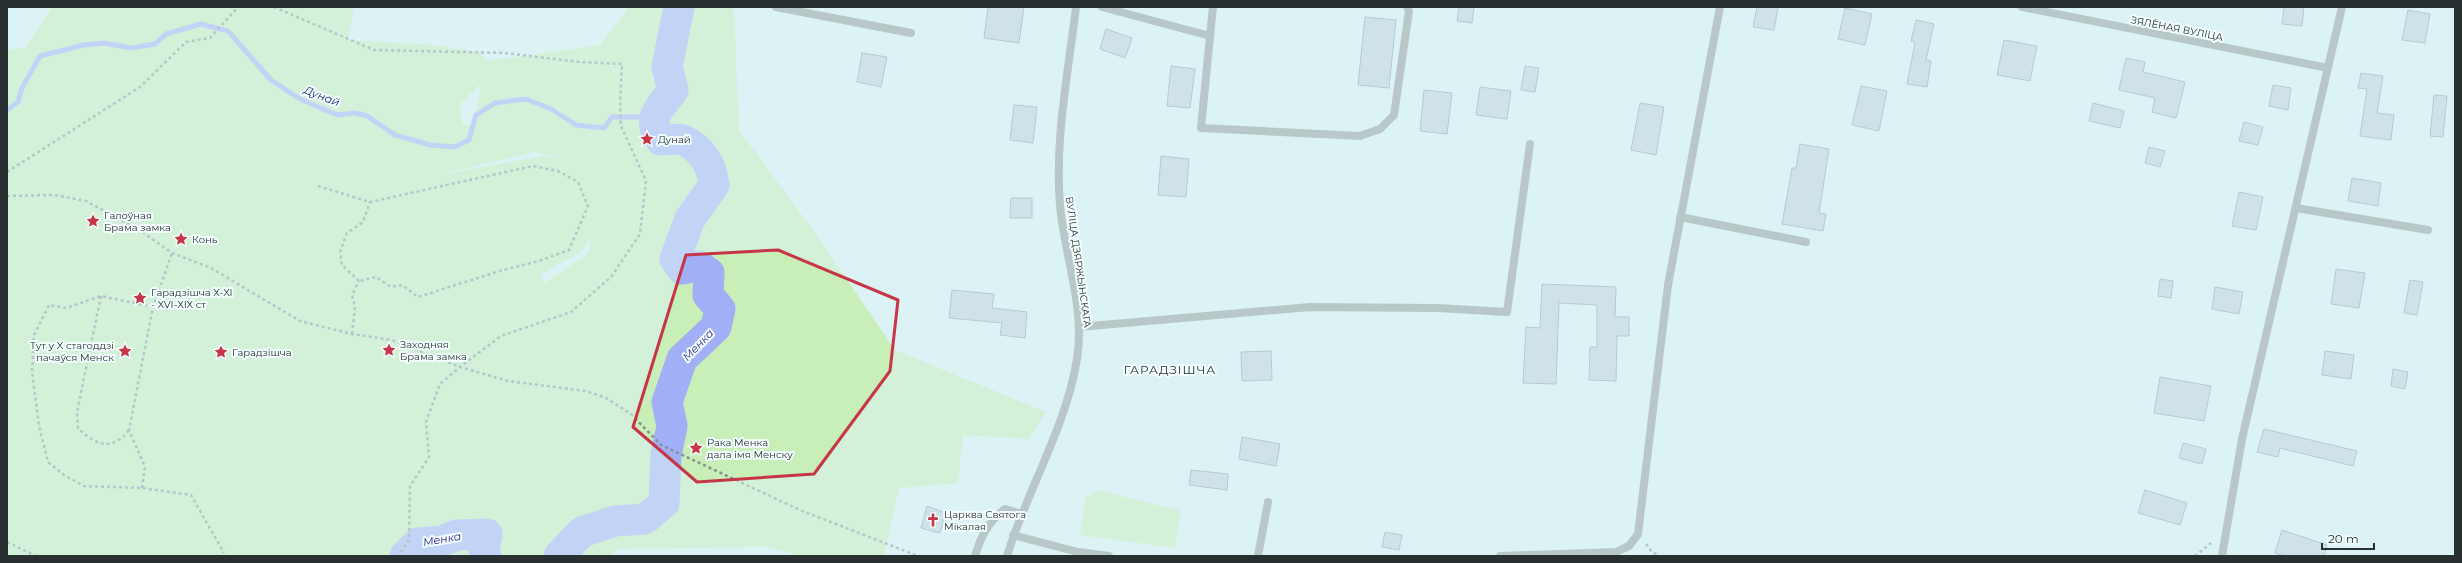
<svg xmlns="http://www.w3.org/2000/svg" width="2462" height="563" font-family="Montserrat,sans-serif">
  <rect width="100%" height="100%" fill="#dcf3f6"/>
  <path fill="#c7efb7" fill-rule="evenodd" d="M52 7H354L348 40 434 45 480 52 486 61 600 45 629 7H734L739 130 813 230 895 350 1046 412 1029 439 963 435 958 483 899 488 884 556H803L765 547 617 549 612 556H7V50L25 48ZM481 84 474 126 463 125 460 104ZM536 152 559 158 542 156 427 177ZM591 236 589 253 544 283 541 274 580 253Z
    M1098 490 1181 511 1175 548 1080 535 1086 497Z"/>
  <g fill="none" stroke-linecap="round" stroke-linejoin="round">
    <path stroke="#a1aff6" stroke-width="5" d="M7 110 18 102 22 88 40 56 84 45 104 43 131 48 155 44 166 34 201 24 228 31 271 80 300 99 337 115 355 113 367 116 395 135 430 145 455 147 469 140 476 115 495 103 526 99 551 109 576 125 604 128 612 117H654"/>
    <path stroke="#a1aff6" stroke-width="31" d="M405 556 418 543 442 541 457 535 487 534 484 551 486 556
      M559 556 582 532 615 521 645 519 664 503 666 455 672 426 667 402 682 359 716 327 720 309 708 295 709 273 699 266 682 269 675 259 690 219 714 185C712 166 702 148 683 140 678 138 667 140 661 140 646 117 659 110 673 90L667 67 679 7"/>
  </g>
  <path fill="#bfcfdc" stroke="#8898a3" d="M988 7H1024L1019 43 984 38Z
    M1459 7H1474L1472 23 1457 21Z
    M1757 7H1778L1774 30 1753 27Z
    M2284 7H2304L2302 26 2282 24Z
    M1845 8 1872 14 1865 45 1838 39Z
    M2408 10 2430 14 2425 43 2402 40Z
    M1365 17 1396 20 1389 88 1358 85Z
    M1916 20 1934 24 1926 60 1931 61 1927 87 1907 84 1915 43 1911 41Z
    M1106 29 1132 38 1125 58 1100 49Z
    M2004 40 2037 46 2030 81 1997 75Z
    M862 53 887 57 881 87 857 82Z
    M2126 58 2145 62 2143 72 2185 82 2176 118 2152 112 2155 98 2119 90Z
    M1171 66 1195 69 1190 108 1167 106Z
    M1525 66 1539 68 1535 92 1521 90Z
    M2361 73 2383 76 2377 113 2394 115 2391 140 2360 136 2367 89 2358 88Z
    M2273 85 2291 88 2288 110 2269 106Z
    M1861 86 1887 91 1879 131 1852 125Z
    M1480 87 1511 91 1507 119 1476 115Z
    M1424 90 1452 93 1447 134 1420 131Z
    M2434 95 2447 96 2443 137 2430 136Z
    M1640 103 1664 107 1656 155 1631 150Z
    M2093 103 2124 111 2120 128 2089 121Z
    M1014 105 1037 107 1033 143 1010 140Z
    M2244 122 2263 127 2258 145 2239 141Z
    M1800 144 1829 149 1819 213 1826 214 1823 231 1782 224 1792 168H1796Z
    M2149 147 2165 151 2160 167 2145 163Z
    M1161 156 1189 159 1186 197 1158 195Z
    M2352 178 2381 183 2378 206 2348 201Z
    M2239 192 2263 197 2256 230 2232 226Z
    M1011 198H1032V218H1010Z
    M2336 269 2365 273 2359 308 2331 304Z
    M2160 279 2173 281 2171 298 2158 296Z
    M2410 280 2423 282 2417 315 2404 313Z
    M1542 284 1616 287 1615 317H1629V336H1617L1616 381 1589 380 1590 347H1597V305L1559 303 1556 384 1523 383 1526 327 1540 328Z
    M2215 287 2243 292 2239 314 2212 309Z
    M952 290 994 294 992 308 1027 312 1025 338 1000 335 1002 323 949 318Z
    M1271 351 1272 380 1242 381 1241 352Z
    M2325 351 2354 355 2351 379 2322 375Z
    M2393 369 2408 372 2405 389 2391 386Z
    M2160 377 2211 386 2204 421 2154 413Z
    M2264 429 2357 451 2353 466 2280 448 2278 457 2257 452Z
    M1242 437 1280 444 1276 466 1239 459Z
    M2183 443 2206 449 2202 464 2179 458Z
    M1191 470 1228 474 1227 490 1189 485Z
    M2145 490 2187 503 2180 525 2138 513Z
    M927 506 946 513 940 533 921 528Z
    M2282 530 2327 545 2324 556H2285L2275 553Z
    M1385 532 1402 535 1399 550 1382 547Z"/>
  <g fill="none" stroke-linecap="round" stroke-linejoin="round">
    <path stroke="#829294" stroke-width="2.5" stroke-dasharray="3 3" stroke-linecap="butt" d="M274 7 374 50 505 53 579 62 622 64 620 103 621 126 646 181 640 234 611 277 571 312 501 336 460 367 440 384 426 422 429 457 410 486 409 540 398 556
      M7 172 140 87 186 42 210 38 238 7
      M318 186 370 202 533 166 558 171 578 182 588 206 569 250 539 261 503 270 418 297 402 285 391 287 376 277 359 281
      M7 196 54 195 86 201 138 229 172 253 211 268 300 321 352 334 392 340 460 367 508 381 586 391 606 398 631 414 661 445 800 510 918 556
      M359 281 342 265 340 252 347 233 363 222 370 202
      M101 296 77 412 78 428C95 445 112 452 129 430
      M153 307 101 296 66 308 49 305 34 335 32 371 39 426 48 462 64 475 84 486 142 488 191 495 224 553
      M352 334 355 307 352 295 359 281
      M142 488 145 467 129 430 153 307 172 253
      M7 542 36 556
      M1646 544 1652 552 1660 556
      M2195 556 2211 543"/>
    <path stroke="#8c9592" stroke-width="8" d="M776 7 911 33
      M1102 7 1210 36 1201 128 1360 136 1380 129 1394 115 1409 11 1407 7
      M1210 36 1213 7
      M2296 208 2428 230
      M1680 217 1806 242
      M1079 327 1310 307 1437 308 1507 312 1530 144
      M1013 535 1078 552 1109 556
      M975 556C981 536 988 522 1005 509L1022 514
      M1258 556 1268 502
      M1500 556 1616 552 1629 546 1638 534 1668 285"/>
    <path stroke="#8c9592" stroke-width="8" d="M2022 7 2328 68
      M1668 285 1720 7
      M2222 556 2242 439 2342 7"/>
    <path stroke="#8c9592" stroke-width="8" d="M1007 556C1027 490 1066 428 1077 359 1085 312 1067 262 1061 215 1053 147 1068 75 1076 7"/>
  </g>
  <path d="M0 0H2462V563H0ZM778 250 898 300 890 371 814 474 697 482 633 427 686 255Z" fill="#dcf3f6" fill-opacity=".55" fill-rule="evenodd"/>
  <path fill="none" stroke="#c63646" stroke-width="3" stroke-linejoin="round" d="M778 250 898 300 890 371 814 474 697 482 633 427 686 255Z"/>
  <defs>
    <g id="sight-bare" transform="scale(1.08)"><path d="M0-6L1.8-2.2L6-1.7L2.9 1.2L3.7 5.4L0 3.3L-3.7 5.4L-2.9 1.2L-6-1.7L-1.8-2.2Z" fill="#c63646" stroke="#f4feff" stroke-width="2.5" paint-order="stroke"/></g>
    <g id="church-bare" transform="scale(1.08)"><path d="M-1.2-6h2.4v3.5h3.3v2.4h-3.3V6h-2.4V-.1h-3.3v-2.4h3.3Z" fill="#c63646" stroke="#f4feff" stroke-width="2.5" paint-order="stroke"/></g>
  </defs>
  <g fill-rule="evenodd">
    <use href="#sight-bare" x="647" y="139"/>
    <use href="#sight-bare" x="93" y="221"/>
    <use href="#sight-bare" x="181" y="239"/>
    <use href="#sight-bare" x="140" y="298"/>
    <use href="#sight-bare" x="389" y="350"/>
    <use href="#sight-bare" x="125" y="351"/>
    <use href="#sight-bare" x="221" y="352"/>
    <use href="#sight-bare" x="696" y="448"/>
    <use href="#church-bare" x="933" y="520"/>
  </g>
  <g text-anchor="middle" stroke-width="4" stroke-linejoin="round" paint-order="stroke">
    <g font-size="10" fill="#283031" stroke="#f4feff">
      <text transform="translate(2177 28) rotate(11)" y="4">ЗЯЛЁНАЯ ВУЛІЦА</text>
      <text transform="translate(1079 262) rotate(82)" y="4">ВУЛІЦА ДЗЯРЖЫНСКАГА</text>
    </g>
    <g font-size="10" fill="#283031" stroke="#f4feff" text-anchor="start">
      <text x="658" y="143">Дунай</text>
      <text x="104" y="219">Галоўная<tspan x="104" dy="12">Брама замка</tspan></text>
      <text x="192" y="243">Конь</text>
      <text x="151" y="296">Гарадзішча X-XI<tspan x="151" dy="12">- XVI-XIX ст</tspan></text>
      <text x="400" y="348">Заходняя<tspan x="400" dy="12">Брама замка</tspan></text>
      <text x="114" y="349" text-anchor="end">Тут у X стагоддзі<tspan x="114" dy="12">пачаўся Менск</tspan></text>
      <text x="232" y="356">Гарадзішча</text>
      <text x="707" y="446">Рака Менка<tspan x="707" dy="12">дала імя Менску</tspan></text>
      <text x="944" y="518">Царква Святога<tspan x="944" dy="12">Мікалая</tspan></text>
    </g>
    <g font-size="11" font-style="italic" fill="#241e82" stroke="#f4feff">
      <text transform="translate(322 96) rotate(22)" y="4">Дунай</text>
      <text transform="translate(698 345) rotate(-46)" y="4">Менка</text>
      <text transform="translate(442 539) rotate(-10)" y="4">Менка</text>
    </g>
    <g font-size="12" letter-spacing="1" fill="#283031" stroke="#f4feff">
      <text x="1170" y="374">ГАРАДЗІШЧА</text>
    </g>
  </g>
  <rect width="2462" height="563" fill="none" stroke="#283031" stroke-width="16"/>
  <path d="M2322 543v6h52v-6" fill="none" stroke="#283031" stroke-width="2"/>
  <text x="2328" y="543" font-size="12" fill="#283031" stroke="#f4feff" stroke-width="3" paint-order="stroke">20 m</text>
</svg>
